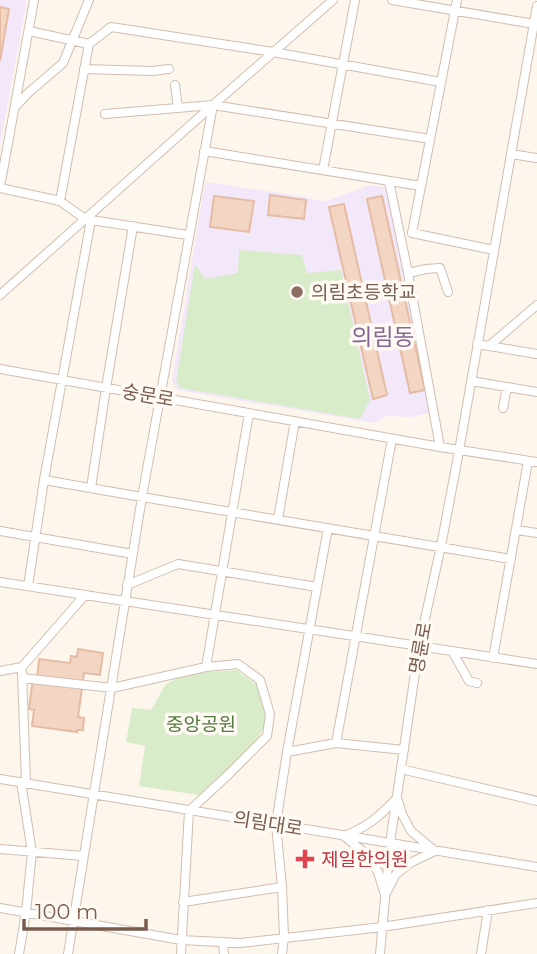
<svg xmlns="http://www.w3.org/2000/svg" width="537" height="954" font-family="Montserrat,'Noto Sans KR',sans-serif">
  <rect width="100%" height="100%" fill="#fdf6ec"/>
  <path fill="#f3e8fa" d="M0 0H27L0 146Z
    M205 182 306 197 324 202 370 185 387 188 433 412 412 417 385 416 375 423 177 390 172 381Z"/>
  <path fill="#d8ecc9" d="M239 250 302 255 307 273 341 270 370 400 360 419 180 388 176 381 195 264 205 279 238 273Z
    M236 670 259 686C261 694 265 704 266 712 268 744 221 775 199 795L139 786 145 746 126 742 132 708 151 710 166 684 186 674Z"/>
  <path fill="#f3d5c3" stroke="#e6bba3" stroke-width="2" d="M0 7 9 9 0 61Z
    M270 195 306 200 304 219 268 215Z
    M214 196 254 201 249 232 210 227Z
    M382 196 425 390 410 393 367 199Z
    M344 204 387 395 373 399 329 207Z
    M78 649 103 653 100 675 84 673 78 717 84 718 83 730H77V732L32 726 34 710 29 709 33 678 37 679 39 659 70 663 71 656 77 657Z"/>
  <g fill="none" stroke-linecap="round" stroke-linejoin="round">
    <g stroke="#d1beb0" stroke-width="10">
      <path id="minor" d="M392 0 534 24 537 26
        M457 0 412 233 494 250
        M29 31 89 44 111 27 273 52 441 82
        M84 69 152 71 169 69
        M175 85 178 108
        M15 107 27 94 63 63 89 0
        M105 114 213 105 430 139
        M204 151 421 186
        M511 154 537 158
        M323 170 355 0
        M389 181 408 273 440 447
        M0 187 34 0
        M0 188 60 201 85 219 188 235
        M60 201 89 44
        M408 273 426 269 440 268 448 292
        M0 295 213 105 333 0
        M477 344 489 346 537 305
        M489 346 537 354
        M0 369 440 447 537 462
        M471 381 537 392
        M503 408 507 387
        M44 480 142 497 511 559
        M91 488 106 388 133 226
        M278 519 295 421
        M517 530 537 533
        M0 531 133 554
        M0 582 537 664
        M127 585 178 564 317 587
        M28 586 44 480 91 220
        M452 651 469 681 477 683
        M493 658 528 461
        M206 667 249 413
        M0 671 22 667 85 595
        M22 673 26 782
        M22 678 112 688 206 667 238 664 260 680 270 714 267 736 229 774 189 811 181 954
        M336 743 392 439
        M287 752 336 743 404 750
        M401 769 537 801
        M0 779 537 867
        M397 798 402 814 411 831 435 851 410 863 396 874 385 895 378 872 365 853 344 836C367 827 379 817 397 798Z
        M0 849 83 856
        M183 902 282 887
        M0 908 181 940 240 943 382 927 537 903
        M223 943 224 954
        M19 954 26 912 32 852 21 782
        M68 954 142 497 213 105
        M282 954 284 937 282 887 276 824 287 752 328 528
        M380 954 390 843 419 646 441 546 459 451 537 6
        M481 954 488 910"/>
    </g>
    <use href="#minor" stroke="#fff" stroke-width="8"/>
  </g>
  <circle fill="#8d6e63" stroke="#fffaf3" stroke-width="2.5" cx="297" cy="292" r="7"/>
  <path fill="#e0444e" stroke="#fffaf3" stroke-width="2.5" d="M301.5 848.5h7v7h7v7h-7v7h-7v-7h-7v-7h7z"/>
  <g text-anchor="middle" stroke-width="7" stroke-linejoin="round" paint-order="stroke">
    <g font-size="19" fill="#785e54" stroke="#fffaf3" text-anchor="start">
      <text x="311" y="299">의림초등학교</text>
    </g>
    <g font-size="19" fill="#7a5c4d" stroke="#fffaf3">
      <text transform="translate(148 395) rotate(10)" y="7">숭문로</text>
      <text transform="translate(420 648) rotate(-80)" y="7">명륜로</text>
      <text transform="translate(268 823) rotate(9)" y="7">의림대로</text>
    </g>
    <g font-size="19" fill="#537a41" stroke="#fffaf3">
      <text x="201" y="731">중앙공원</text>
    </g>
    <g font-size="19" fill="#be3a42" stroke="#fffaf3" text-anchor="start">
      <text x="321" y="866">제일한의원</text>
    </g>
    <g font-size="23" fill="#846695" stroke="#fffaf3">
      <text x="383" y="345">의림동</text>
    </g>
  </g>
  <path d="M24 919v10h122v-10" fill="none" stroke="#7a5c4d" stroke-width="3.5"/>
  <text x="35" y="919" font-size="21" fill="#7a5c4d" stroke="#fffaf3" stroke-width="5" paint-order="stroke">100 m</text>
</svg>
